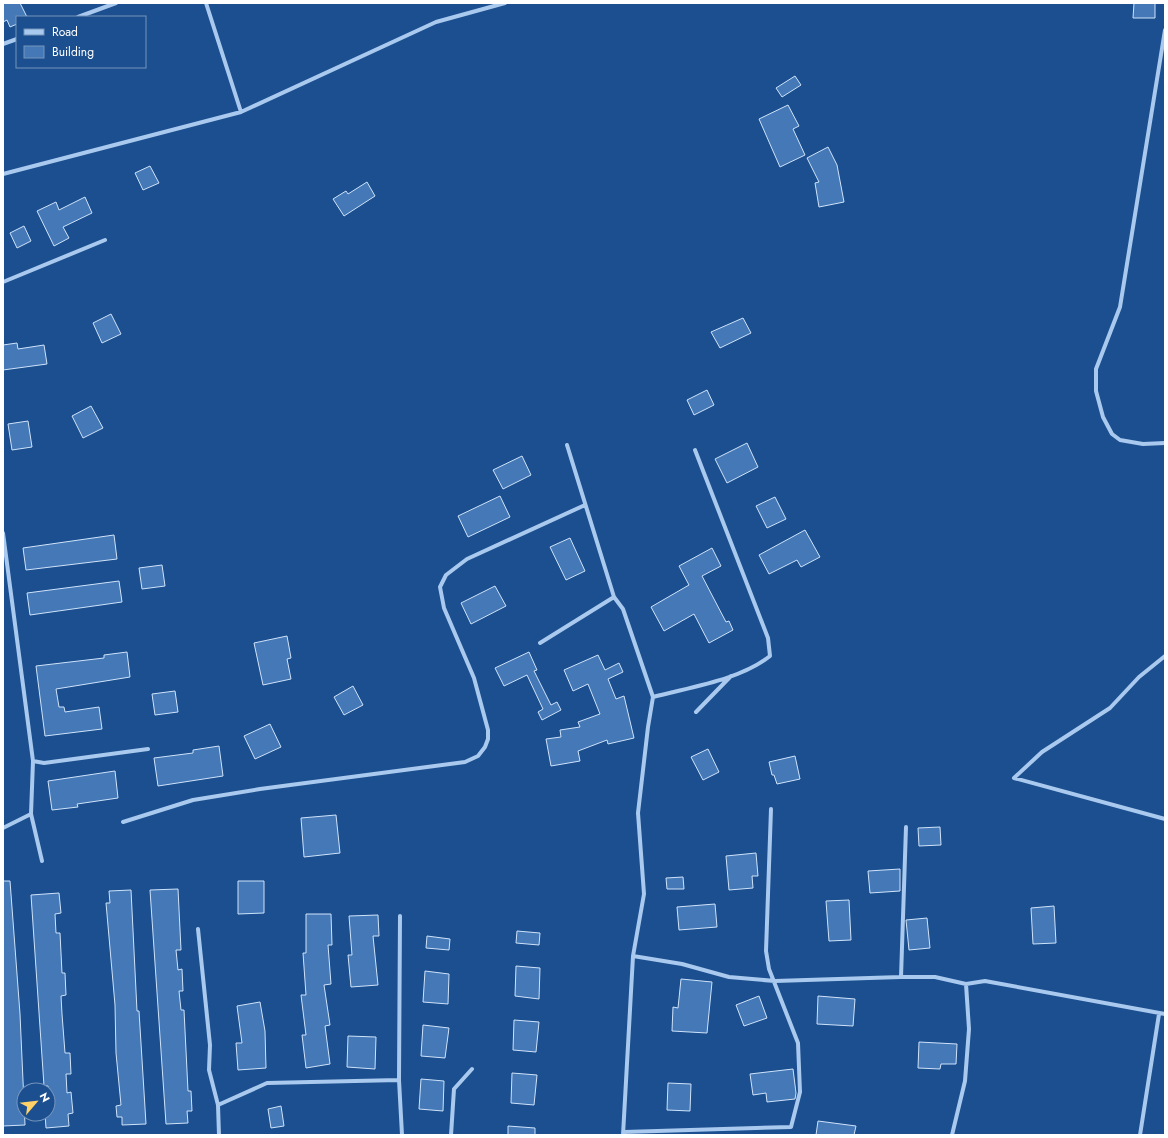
<svg xmlns="http://www.w3.org/2000/svg" width="1168" height="1138" font-family="Jost,sans-serif">
  <rect width="100%" height="100%" fill="#1b4f8f"/>
  <path fill="#4478b7" stroke="#cfe3fa" d="M3 3H20L27 17H17V24L10 27 7 20 3 22Z
    M1134 3H1155V18H1133Z
    M795 76 801 85 782 97 776 88Z
    M788 105 799 126 793 129 805 155 780 167 759 119Z
    M828 147 837 165 844 202 819 207 815 183 819 182 807 158Z
    M150 166 159 183 143 190 135 173Z
    M367 182 375 196 344 216 333 199 346 191 348 194Z
    M85 197 92 213 63 227 69 238 54 246 37 211 56 202 59 210Z
    M24 226 31 241 17 248 10 233Z
    M111 314 121 334 102 343 93 323Z
    M743 318 751 333 720 348 711 332Z
    M17 343 18 349 44 345 47 364 3 370V345Z
    M707 390 714 405 694 415 687 400Z
    M91 406 103 428 83 438 72 416Z
    M28 421 32 447 12 450 8 424Z
    M747 443 758 467 727 483 715 459Z
    M522 456 531 475 503 489 493 470Z
    M500 496 510 517 468 537 458 516Z
    M775 497 786 519 767 528 756 506Z
    M805 530 820 557 801 567 797 560 769 574 759 555Z
    M114 535 117 559 26 570 23 548Z
    M570 538 585 571 566 580 550 547Z
    M712 548 721 566 702 576 726 622 729 621 733 630 709 643 694 614 664 631 651 607 689 585 679 566Z
    M162 565 165 586 142 589 139 568Z
    M119 581 122 602 30 615 27 593Z
    M495 586 506 606 471 624 461 603Z
    M287 636 291 658 287 659 291 679 263 685 254 643Z
    M127 652 130 677 56 689 59 707H64L65 712 99 707 102 729 45 736 36 666 104 658V655Z
    M529 652 537 670 534 671 551 705 557 702 561 710 542 720 538 712 543 709 527 675 504 686 495 668Z
    M598 655 605 670 619 663 623 672 608 679 616 699 624 696 634 738 608 744 607 740 578 751 580 761 551 766 546 739 561 737 560 730 580 727 578 722 600 714 588 684 573 691 564 670Z
    M353 686 363 705 344 715 334 697Z
    M175 691 178 712 155 715 152 694Z
    M270 724 281 747 255 759 244 736Z
    M219 746 223 776 158 786 154 758 193 753V750Z
    M708 749 719 772 703 780 691 757Z
    M795 756 800 779 777 784 774 775H772L769 762Z
    M115 771 118 798 77 804 78 807 52 810 48 781Z
    M336 815 340 853 304 857 301 818Z
    M940 827 941 845 919 846 918 828Z
    M756 853 758 876H752L753 888 729 890 726 856Z
    M900 869V891L870 893 868 871Z
    M683 877 684 889H667L666 878Z
    M3 881H10L20 1014 25 1125 3 1126Z
    M238 881H264V913L238 914Z
    M178 889 181 950H176L178 970 182 969 183 991H179L181 1010H184L188 1091H191L192 1111H187L188 1123 166 1124 150 890Z
    M131 890 137 1011H139L146 1124 122 1125V1117H117L116 1106 121 1105 116 1053 115 1005 106 903H110L109 891Z
    M59 893 61 913 55 914 56 933H60L62 973H65L66 995 61 996 62 1014 65 1053H70L71 1074H66L67 1093 71 1092 73 1113 68 1114 69 1126 46 1128 45 1114H48V1086H44L31 895Z
    M849 900 851 940 829 941 826 901Z
    M715 904 717 927 679 930 677 907Z
    M1054 906 1056 943 1033 944 1031 908Z
    M306 914H331L332 945H328L331 984 324 985 330 1025 325 1026 330 1064 306 1068 302 1035H306L301 995H306L303 953H306Z
    M378 915 379 936H373L378 985 351 987 348 955H352L349 916Z
    M927 918 930 948 909 950 906 920Z
    M517 931 540 933 539 945 516 943Z
    M427 936 450 939 449 950 426 948Z
    M516 966 540 968 539 999 515 996Z
    M425 971 449 974 448 1004 423 1002Z
    M681 979 712 982 707 1033 672 1031 673 1007 678 1008Z
    M759 996 767 1018 744 1026 736 1005Z
    M818 996 855 999 853 1026 817 1024Z
    M260 1002 265 1031 266 1068 238 1070 236 1043H242L237 1006Z
    M514 1020 539 1022 536 1052 513 1050Z
    M423 1025 449 1028 445 1058 421 1056Z
    M348 1036 376 1037 375 1069 347 1067Z
    M919 1042 957 1044 956 1064H941L940 1069 918 1068Z
    M793 1069 796 1093 795 1099 767 1102 766 1093 753 1095 750 1074Z
    M512 1073 537 1075 534 1105 511 1103Z
    M421 1079 444 1081 443 1111 419 1109Z
    M668 1083 691 1084 690 1111 667 1110Z
    M281 1106 284 1126 271 1128 268 1109Z
    M818 1121 856 1126 854 1135H816Z
    M508 1126 535 1128V1135H508Z"/>
  <g fill="none" stroke-linecap="round" stroke-linejoin="round">
    <path stroke="#a9c9ee" stroke-width="4" d="M206 3 241 112
      M78 17 116 3
      M1165 30 1120 307 1096 369V391L1103 417 1112 434 1120 440 1143 444 1165 443
      M3 44 17 39
      M3 174 241 112 436 22 505 3
      M3 282 105 240
      M567 445 614 597 623 609 653 697 648 727 638 813 644 894 633 956 623 1135
      M3 533 33 761 31 814 3 828
      M540 643 614 597
      M653 697C690 687 740 680 770 656L768 638 695 450
      M696 712 731 676
      M33 761 44 763 148 749
      M1014 778 1042 752 1110 708 1139 677 1165 656
      M1014 778 1165 819
      M31 814 42 861
      M123 822 193 800 260 789 465 762 478 756 485 747 488 739V730L474 678 444 608 440 587 446 575 467 559 585 505
      M400 916 399 1080 402 1135
      M198 929 210 1045 209 1070 218 1105 219 1135
      M633 956 682 964 729 977 775 981 901 977H935L966 984 985 981 1165 1014
      M901 977 906 827
      M218 1105 267 1083 399 1080
      M624 1132 791 1127 800 1092 798 1043 769 969 766 951 771 809
      M451 1135 454 1089 472 1069
      M952 1135 965 1081 969 1029 966 984
      M1140 1135 1159 1014"/>
  </g>
  <rect width="1168" height="1138" fill="none" stroke="#ffffff" stroke-width="8"/>
  <rect x="16" y="16" width="130" height="52" fill="#1b4f8f" stroke="#7695bc"/>
  <rect x="24" y="29" width="20" height="6" fill="#a9c9ee" stroke="#7695bc"/>
  <text x="52" y="36" font-size="12" fill="#ffffff">Road</text>
  <rect x="24" y="46" width="20" height="12" fill="#4478b7" stroke="#7695bc"/>
  <text x="52" y="56" font-size="12" fill="#ffffff">Building</text>
  <g transform="translate(36 1102) rotate(62)"><circle r="19" fill="#1b4f8f" stroke="#7695bc"/>
  <path d="M0-3L7 15L0 10L-7 15Z" fill="#ffd166"/>
  <text y="-6" font-size="11" font-weight="bold" text-anchor="middle" fill="#ffffff">N</text>
  </g>
</svg>
